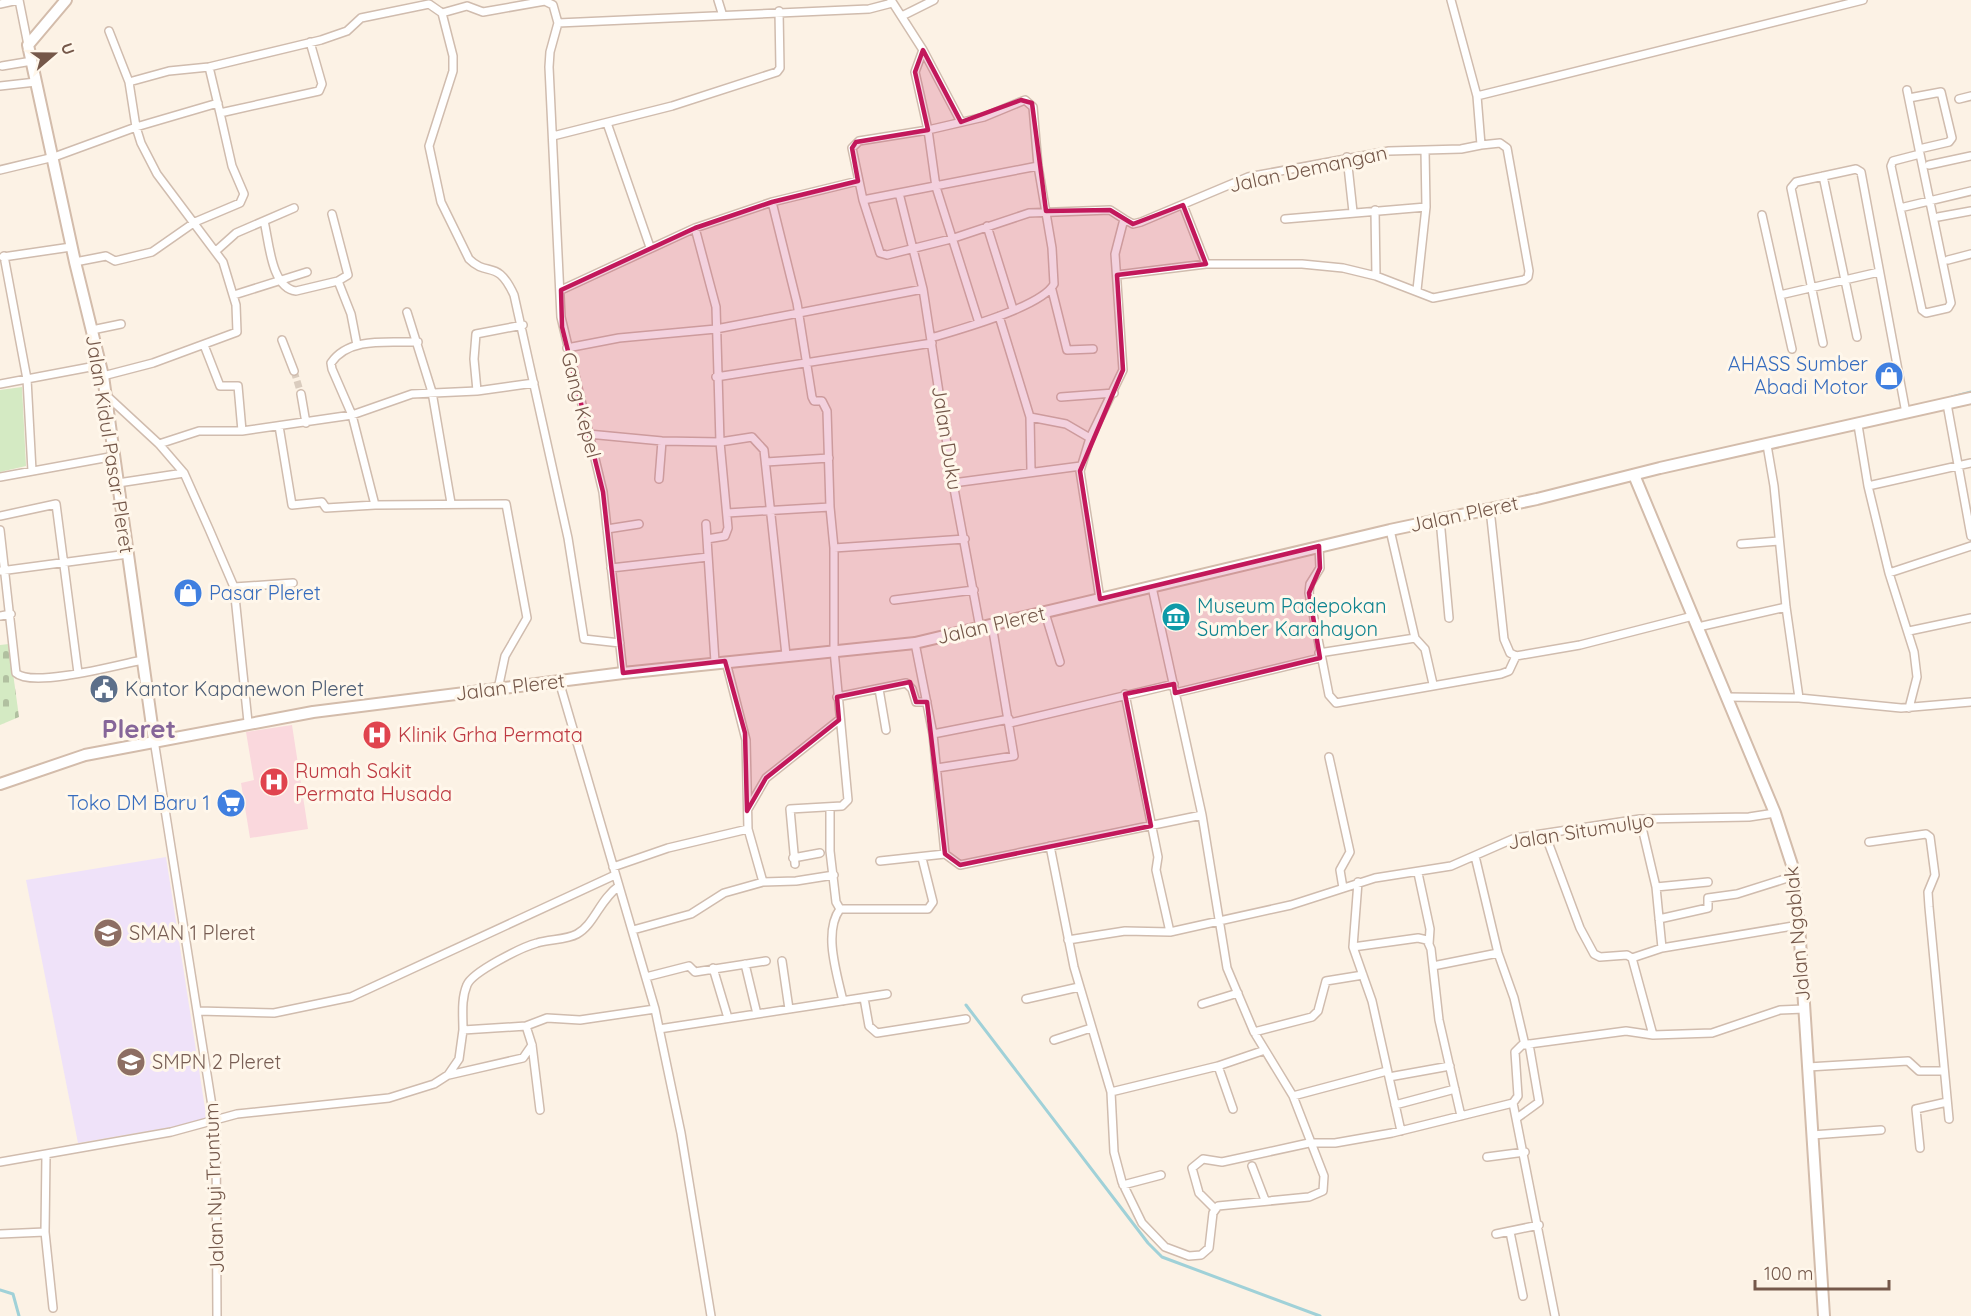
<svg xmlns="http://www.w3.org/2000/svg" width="1971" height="1316" font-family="Quicksand,sans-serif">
  <defs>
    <pattern id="cemetery-stones" width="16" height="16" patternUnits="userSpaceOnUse" patternTransform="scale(1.5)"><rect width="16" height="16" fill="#d4eac3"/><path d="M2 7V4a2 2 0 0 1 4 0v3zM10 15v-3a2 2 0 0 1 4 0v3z" fill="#b1c0a0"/></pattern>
  </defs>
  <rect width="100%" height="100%" fill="#fcf2e5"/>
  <path fill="#efe2f9" d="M166 857 207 1121 78 1143 26 880Z"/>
  <path fill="#fad8dd" d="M292 725 308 829 250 838 241 783 254 780 246 732Z"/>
  <path fill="url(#cemetery-stones)" d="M9 644 19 717 0 725V645Z"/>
  <path fill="#d4eac3" d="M22 387 26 466 0 472V390Z"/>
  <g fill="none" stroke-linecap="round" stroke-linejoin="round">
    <path stroke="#a0d1d8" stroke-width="3" d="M1952 397 1971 392
      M966 1005 1148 1243 1162 1257 1320 1316
      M0 1290 13 1294 19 1316"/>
    <path stroke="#daccbe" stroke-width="7" stroke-dasharray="7 3.5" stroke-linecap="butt" d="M294 371 301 394"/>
    <g stroke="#d0bcae" stroke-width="10">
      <path id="street" d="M19 0 28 45
        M718 0 722 13
        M891 0 923 50 961 122
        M1451 0 1477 96
        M0 4 18 0
        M442 13 453 56V71L429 146 441 202 469 259C488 278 497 258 514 295L568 538 584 639 620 643
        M902 16 934 0
        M558 23 550 52 549 67 561 317 603 492 623 673
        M109 31 129 82 169 71 209 67 321 40 347 31 361 18 429 4 442 13 467 6 483 12 545 1 553 5 558 23 869 9 892 3
        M923 50 915 72 928 130 859 141 852 148 863 200 880 253 887 255 951 239 1029 213 1110 210 1124 219
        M2 66 32 61
        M209 67 220 113 319 91 322 84 310 42
        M0 86 36 82
        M1907 90 1920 154 1893 161 1891 166 1922 310 1926 313 1948 308 1951 303 1920 154
        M1909 98 1941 92 1952 138 1949 142 1919 149
        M1959 99 1971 96
        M607 123 650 247
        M553 136 672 106 777 72 780 68 779 11
        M1347 157 1353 212
        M1929 165 1971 156
        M0 170 54 157 136 127 218 103
        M1823 176 1857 337
        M899 193 923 289 953 483 980 628
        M863 200 1038 166
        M1183 205 1206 264
        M1900 208 1971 191
        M1375 210 1376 276
        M1762 215 1792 349
        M1938 217 1971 211
        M1285 219 1426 207
        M264 221C269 241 271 288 296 291L338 281 348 275 332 214
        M987 226 1013 309
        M695 228 716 307 720 442 728 528 725 536 707 539
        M217 250 236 233 294 208
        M4 256 27 379 32 471
        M3 257 71 247
        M1948 260 1971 254
        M75 262 106 256 115 261 152 252 195 222 240 203 244 194 232 166 220 113
        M1117 275 1206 264H1302L1343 268 1376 276 1433 298 1524 280 1528 277 1529 271 1507 148 1500 143 1481 145
        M338 281 351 314 357 345
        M561 290 695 228 772 202
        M1052 290 1067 350 1093 349
        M1417 290 1426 207 1425 150
        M234 295 307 272
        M1780 295 1879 272
        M407 312 432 392 451 503
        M999 316 1030 417 1031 470
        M92 330 121 324
        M931 338C957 330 1042 307 1054 284L1052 248 1038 166 1033 107 1025 100 984 117 928 130 936 187 979 323
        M282 340 294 371
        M418 342C390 343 349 336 331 363L332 369 352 415 375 505 506 504 527 618 505 656 498 689
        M1823 343 1791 188 1796 182 1856 169 1861 172 1906 413
        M204 345 220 386H238L242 431
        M567 348 619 338 716 329 923 289
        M103 376 153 363 237 332 236 305 223 262 157 174 141 143 136 127 129 82
        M716 377 932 343
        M0 384 101 365
        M477 391 474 359 476 334 523 325
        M301 394 306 423
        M106 395 159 444 184 473 209 529 234 587 248 722
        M1061 397 1114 393
        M1947 404 1971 536
        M1030 417 1066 424 1090 438
        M1858 425 1868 486 1889 573 1914 652 1917 677 1909 708
        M279 426 292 505 322 502 326 508 375 505
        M588 434 662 441 720 442 752 437 764 450 786 655
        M159 444 199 431H242L352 415 412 394 477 391 534 383
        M1767 445 1774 486 1786 607 1799 698
        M766 462 829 458
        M0 477 115 456
        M659 479 662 441
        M118 483 184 473
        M953 483 1081 466
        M1868 486 1971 463
        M830 507 827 411 822 401H814L812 397 797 303 772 202 858 181
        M1490 509 1504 639 1510 653 1516 656 1580 645 1693 616
        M727 513 830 507 834 548V650L848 800 842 806 790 809 795 864
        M0 516 56 504 78 673
        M1440 519 1449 618
        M706 524 715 662
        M607 529 639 524
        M0 530 16 673C32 688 118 665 142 660
        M1390 530 1415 638 1425 649 1433 684
        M1741 544 1779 541
        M1319 546 1320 568 1310 584 1309 593 1329 695 1336 703 1501 674 1509 671 1516 656
        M834 548 965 539
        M611 568 708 557
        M0 571 128 554
        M1889 573 1971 546
        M234 587 293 583
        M1100 599 1080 471 1090 438 1123 370 1115 254 1124 219 1133 224 1141 222 1248 177 1389 151 1461 149 1481 145 1477 96 1863 0
        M894 600 974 590
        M1045 613 1060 662
        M0 616 11 614
        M1698 627 1786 607
        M1909 631 1971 618
        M915 643 933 734 945 854
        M1319 653 1415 638
        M726 662 746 740 748 829
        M559 681 655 1009 681 1133 711 1316
        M879 689 886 730
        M1175 693 1320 658
        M1125 694 1158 857 1156 870 1170 932
        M837 697 906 683 912 689 916 702H927
        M1727 697 1799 698 1901 708 1971 702
        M1010 723 1174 684
        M933 734 1009 719
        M154 740 216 1131 217 1316
        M1329 757 1350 852 1340 870 1343 888
        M937 768 1014 756 992 625
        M830 807V851L836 902 840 909H928L933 902 922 858
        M748 809 766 778 839 720
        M1640 819 1656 887 1662 948
        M1545 834 1580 928 1594 954 1600 957 1627 955 1632 958 1662 948 1799 925
        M1869 842 1926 834 1930 837 1935 875 1928 892 1929 907 1949 1119
        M1050 846 1074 967 1111 1092 1114 1152 1122 1182 1142 1223 1165 1247 1189 1256 1201 1255 1209 1248 1213 1213 1218 1206 1309 1197 1323 1191 1324 1176 1293 1096 1254 1032 1227 968 1202 815 1152 587
        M1475 856 1498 953 1514 998 1525 1045
        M793 858 820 853
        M880 861 945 854 960 865 1202 815
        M613 867 668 848 748 829 763 882
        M1418 873 1430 929 1429 944
        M1358 882 1353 947 1372 1001 1401 1131
        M1656 887 1708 882
        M840 909C823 932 837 974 843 1001
        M1659 919 1708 908V898L1737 894 1794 876
        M633 930 691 914 724 893 763 882 796 881 834 875
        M1068 940 1125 931 1170 932 1291 905 1375 878 1451 866 1515 838 1640 819 1749 817 1775 813
        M1353 947 1418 938 1427 940 1431 949 1439 1020 1461 1116
        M1632 958 1653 1035
        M782 961 789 1009
        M745 964 757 1014
        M1433 966 1498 953
        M713 968 728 1018
        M646 977 689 966 695 972 766 961
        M864 998 869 1026 877 1033 966 1019
        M1026 999 1079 987
        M1202 1004 1238 993
        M198 1011 274 1013 351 997 615 875
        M526 1026 532 1045 540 1110
        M659 1029 887 994
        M463 1030C463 1015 461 999 467 985 472 972 522 947 537 943 550 939 566 940 577 934 594 925 600 899 619 886
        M1254 1032 1312 1017 1318 1011 1326 981 1363 975
        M1054 1040 1091 1028
        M1218 1066 1233 1109
        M1808 1067 1908 1061 1919 1071H1943
        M449 1075 523 1058 532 1045
        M1389 1077 1450 1066
        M1111 1092 1218 1066 1265 1050
        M1293 1096 1387 1071
        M1513 1103 1555 1316
        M1395 1105 1455 1089
        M1517 1118 1539 1102 1529 1044
        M1812 1135 1881 1130
        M1920 1148 1916 1109 1947 1102
        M1487 1157 1525 1152
        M0 1162 171 1132 237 1114 389 1098 434 1084 448 1075 459 1059 463 1030 526 1026 547 1018 580 1020 655 1009
        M1252 1166 1265 1200
        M1123 1185 1161 1175
        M1215 1209 1199 1193 1192 1168 1203 1159 1222 1162 1309 1143H1335L1392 1133 1513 1103 1518 1096 1515 1052 1522 1045 1626 1031 1653 1035 1712 1033 1780 1010 1804 1009
        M45 1232 53 1308
        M1510 1232 1523 1296
        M0 1234 45 1232 46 1155
        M1496 1234 1539 1225"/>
    </g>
    <g stroke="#d3bcab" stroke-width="14">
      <path id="secondary" d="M66 0 28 45 75 262 103 376 154 740
        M1634 475 1775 813 1792 865 1799 925 1824 1316
        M0 784 85 755 313 712 623 673 915 643 1390 530 1537 499 1660 468 1971 398"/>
    </g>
    <use href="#street" stroke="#fff" stroke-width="7"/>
    <use href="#secondary" stroke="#fff" stroke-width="10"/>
  </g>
  <path fill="#c2185b" fill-opacity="0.2" stroke="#c2185b" stroke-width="4.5" stroke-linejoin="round" d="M923 50 961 122 1021 100 1032 103 1046 211 1110 210 1133 224 1183 205 1206 264 1117 275 1123 370 1080 471 1100 599 1319 546 1320 568 1309 593 1320 658 1175 693 1174 684 1125 694 1151 826 960 865 945 854 927 702H916L910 682 837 697 839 720 766 778 747 811 745 733 725 661 623 673 603 492 562 327 561 290 695 228 772 202 858 181 852 148 856 142 928 130 915 72Z"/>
  <defs>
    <g id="shop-disc" transform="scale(1.5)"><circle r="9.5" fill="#3f7fe0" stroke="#fff7eb"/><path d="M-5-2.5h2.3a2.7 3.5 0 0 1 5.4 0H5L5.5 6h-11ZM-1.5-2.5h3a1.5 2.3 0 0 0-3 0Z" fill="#fff"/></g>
    <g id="museum-disc" transform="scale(1.5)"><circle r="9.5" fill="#0f9aa8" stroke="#fff7eb"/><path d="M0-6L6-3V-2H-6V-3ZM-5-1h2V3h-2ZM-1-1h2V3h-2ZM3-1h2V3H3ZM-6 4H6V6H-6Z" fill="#fff"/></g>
    <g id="civic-disc" transform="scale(1.5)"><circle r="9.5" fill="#5c6f8a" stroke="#fff7eb"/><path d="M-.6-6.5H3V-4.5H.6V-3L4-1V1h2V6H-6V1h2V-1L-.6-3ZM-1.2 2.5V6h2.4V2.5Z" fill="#fff"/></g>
    <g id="hospital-disc" transform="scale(1.5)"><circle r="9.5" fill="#e0444e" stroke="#fff7eb"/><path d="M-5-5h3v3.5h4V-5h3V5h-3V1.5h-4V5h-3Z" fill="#fff"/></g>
    <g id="supermarket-disc" transform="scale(1.5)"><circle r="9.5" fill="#3f7fe0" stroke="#fff7eb"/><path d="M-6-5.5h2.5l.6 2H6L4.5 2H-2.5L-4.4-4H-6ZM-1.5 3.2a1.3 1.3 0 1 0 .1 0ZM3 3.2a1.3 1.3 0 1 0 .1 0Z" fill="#fff"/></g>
    <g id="school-disc" transform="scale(1.5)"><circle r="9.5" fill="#8d6e63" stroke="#fff7eb"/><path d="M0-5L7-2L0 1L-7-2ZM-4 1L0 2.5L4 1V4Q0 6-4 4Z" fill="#fff"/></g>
  </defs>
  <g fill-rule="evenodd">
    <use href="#shop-disc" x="1889" y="376"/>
    <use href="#shop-disc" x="188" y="593"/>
    <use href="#museum-disc" x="1176" y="617"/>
    <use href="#civic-disc" x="104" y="689"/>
    <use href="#hospital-disc" x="377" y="735"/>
    <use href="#hospital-disc" x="274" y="782"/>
    <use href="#supermarket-disc" x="231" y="803"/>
    <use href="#school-disc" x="108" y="933"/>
    <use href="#school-disc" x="131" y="1062"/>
  </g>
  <g text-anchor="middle" stroke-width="6" stroke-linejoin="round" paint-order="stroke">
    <g font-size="20" fill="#75584a" stroke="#fff7eb">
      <text transform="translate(1308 169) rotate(-12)" y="7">Jalan Demangan</text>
      <text transform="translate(581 405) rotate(76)" y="7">Gang Kepel</text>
      <text transform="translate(947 438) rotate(81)" y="7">Jalan Duku</text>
      <text transform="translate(110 444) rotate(81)" y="7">Jalan Kidul Pasar Pleret</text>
      <text transform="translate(1464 514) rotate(-12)" y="7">Jalan Pleret</text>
      <text transform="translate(991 625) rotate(-13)" y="7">Jalan Pleret</text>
      <text transform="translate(510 687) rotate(-7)" y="7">Jalan Pleret</text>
      <text transform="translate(1581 831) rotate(-9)" y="7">Jalan Situmulyo</text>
      <text transform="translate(1797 934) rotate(-95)" y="7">Jalan Ngablak</text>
      <text transform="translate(214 1188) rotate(-92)" y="7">Jalan Nyi Truntum</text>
    </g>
    <g font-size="20" fill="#366cbe" stroke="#fff7eb" text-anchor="end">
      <text x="1868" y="371">AHASS Sumber<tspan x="1868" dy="23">Abadi Motor</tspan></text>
      <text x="209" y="600" text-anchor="start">Pasar Pleret</text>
      <text x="210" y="810">Toko DM Baru 1</text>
    </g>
    <g font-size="20" fill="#0d838f" stroke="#fff7eb" text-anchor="start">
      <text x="1197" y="613">Museum Padepokan<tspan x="1197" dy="23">Sumber Karahayon</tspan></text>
    </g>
    <g font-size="20" fill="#4e5e75" stroke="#fff7eb" text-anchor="start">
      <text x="125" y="696">Kantor Kapanewon Pleret</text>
    </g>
    <g font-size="20" fill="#be3a42" stroke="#fff7eb" text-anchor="start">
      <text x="398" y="742">Klinik Grha Permata</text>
      <text x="295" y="778">Rumah Sakit<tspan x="295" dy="23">Permata Husada</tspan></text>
    </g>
    <g font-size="20" fill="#785e54" stroke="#fff7eb" text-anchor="start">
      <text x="129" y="940">SMAN 1 Pleret</text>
      <text x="152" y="1069">SMPN 2 Pleret</text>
    </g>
    <g font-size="26" font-weight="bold" fill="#866699" stroke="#fff7eb">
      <text x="139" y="738">Pleret</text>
    </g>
  </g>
  <g transform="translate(54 54) rotate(70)" stroke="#fff7eb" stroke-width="4.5" paint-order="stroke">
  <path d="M0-4.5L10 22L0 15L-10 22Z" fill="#75584a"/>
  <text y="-9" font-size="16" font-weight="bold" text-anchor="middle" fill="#75584a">U</text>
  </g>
  <path d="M1755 1280v9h134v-9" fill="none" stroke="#75584a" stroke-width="3"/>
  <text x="1764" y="1280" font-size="18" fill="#75584a" stroke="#fff7eb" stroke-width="4.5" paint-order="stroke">100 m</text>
</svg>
